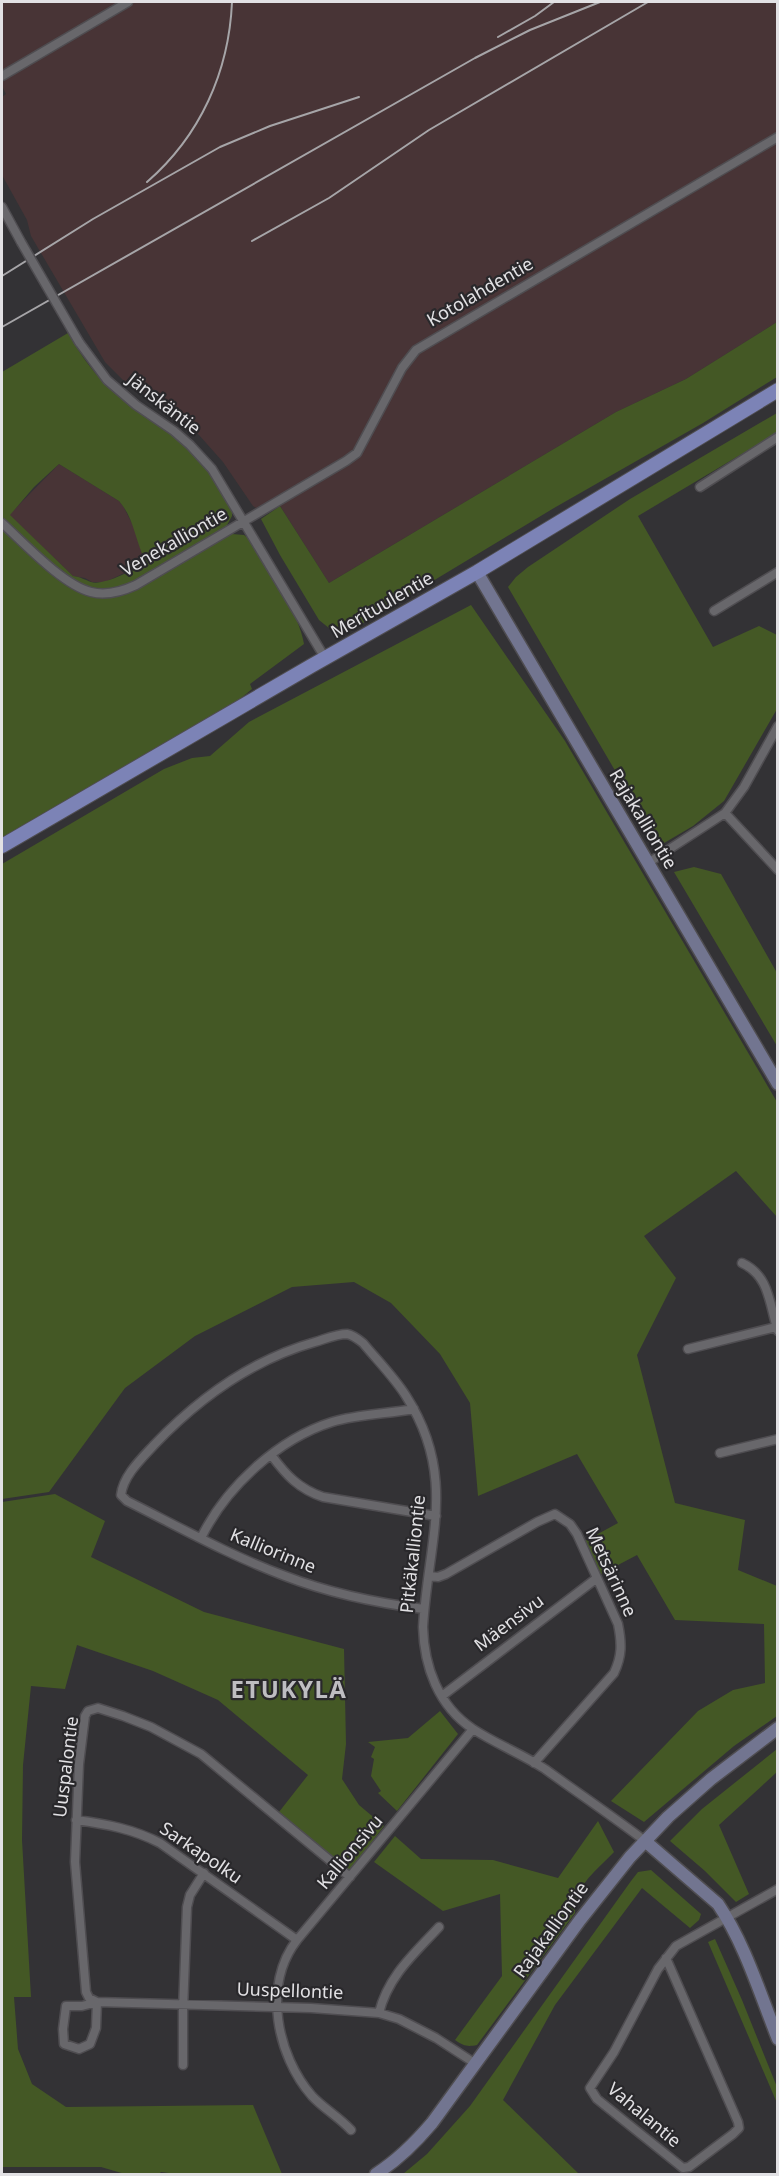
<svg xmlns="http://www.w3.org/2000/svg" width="779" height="2176" font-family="'Noto Sans',sans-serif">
  <rect width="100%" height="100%" fill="#333235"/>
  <path fill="#483436" d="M2 2H777V322L686 379 616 412 329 583 275 498 256 508 253 506 223 462 199 435 163 406 126 383 105 362 31 236 27 220 2 175V97L6 94 2 86Z
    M59 464 119 501 123 506 136 531 145 560 144 564 105 582H92L85 578 73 576 9 515Z"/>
  <path fill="#445825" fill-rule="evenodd" d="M777 322V377L703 423 554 508 340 637 319 620 280 555 261 519 280 506 329 583 616 412 686 379Z
    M68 333C81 356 96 377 116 394 133 409 152 419 169 432 195 453 218 481 232 511V516L227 525 232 534 244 535 249 539C267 568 299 611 304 644L250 684 252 689 240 699 2 839V372ZM59 464 119 501C134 518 135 540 145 560L144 564C133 570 103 586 91 582 85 580 81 577 73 576L10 515 34 487Z
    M777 413V433L638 516 713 647 759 626 777 635V709L724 801 693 826 659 846 508 587 516 577 528 567 630 499Z
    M471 605 565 741 777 1102V1217L736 1171 644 1236 676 1278 637 1355 675 1503 745 1520 738 1570 777 1586V1716L734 1746 644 1822 611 1801 698 1711 733 1690 765 1683 764 1624 675 1620 637 1555 601 1574 585 1541 618 1523 577 1454 478 1496 470 1403 440 1354 391 1303 354 1282 292 1287 195 1336 125 1388 49 1492 2 1499V864L164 769 192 758 210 756 249 722Z
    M694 867 721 874 777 973V1046L674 872Z
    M55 1494 105 1521 91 1557 204 1612 344 1649 346 1744 342 1779 359 1805 384 1826 350 1871 279 1812 308 1775 218 1700 153 1671 77 1645 65 1689 31 1686 23 1765 22 1840 31 1997H14L18 2049 32 2084 66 2107 253 2105 282 2174H176L161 2172 159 2174H125L101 2167H2V1502Z
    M440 1711 458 1734 397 1811 378 1793 381 1791 371 1776 374 1759 371 1757 375 1747 368 1742 408 1738Z
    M777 1749V1772L719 1825 749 1894 736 1902 705 1871 670 1841 702 1809Z
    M598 1821 614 1852C597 1870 573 1887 575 1913L477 2045C467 2047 464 2046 455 2040L502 1976 500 1894 443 1911 374 1862 395 1836 421 1859 493 1860 558 1878Z
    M651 1870 701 1914 699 1920 690 1928 642 1888 555 2005 503 2100 579 2174H403L427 2154 470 2106 631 1881 638 1872Z
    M715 1939 742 2000 777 2087V2103L708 1942Z"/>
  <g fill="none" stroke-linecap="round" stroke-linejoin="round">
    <g stroke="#4f4d51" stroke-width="11">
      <path id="street" d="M2 76 128 2
        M2 207 21 242
        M79 342 107 380 136 405 174 431 190 445 212 469 325 658
        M700 487 778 437
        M2 523C24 543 63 585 91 592 106 596 123 591 136 585L346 461 357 453 402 368 416 350 778 137
        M714 611 778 572
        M725 813 778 870
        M648 863 725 813 744 787 778 726
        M742 1263C770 1276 769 1304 778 1331
        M688 1349 776 1327
        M720 1453 778 1439
        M272 1456C286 1475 299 1489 323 1497L436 1516
        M201 1538C226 1487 278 1439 332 1422 358 1414 387 1414 414 1409
        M429 1576 438 1577 446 1574 537 1522 555 1514 570 1524 577 1534 618 1624C622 1644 622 1656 614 1673L534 1763
        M424 1609C377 1603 329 1593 285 1576 231 1556 179 1527 127 1501L121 1495C123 1476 141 1459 154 1445 199 1398 251 1360 315 1342 325 1339 337 1334 347 1334 353 1335 358 1339 363 1343 377 1360 394 1377 406 1396 458 1477 428 1541 423 1627 424 1666 438 1706 473 1729 496 1744 522 1754 545 1769 578 1793 612 1816 645 1841
        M442 1696 597 1578
        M76 1820C106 1824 133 1829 160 1843L297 1940
        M350 1877 201 1754 151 1727 123 1716 98 1708 88 1711 85 1716 79 1764 75 1862 86 1992 89 1998 97 2002 311 2008 379 2013 399 2019 436 2038 476 2064
        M666 1958 738 2122 739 2128 733 2134 689 2167 683 2168 597 2099 590 2088 614 2052 658 1969 676 1946 778 1889
        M97 2002 96 2028 90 2044 79 2049 64 2044 63 2029 66 2006H82Z
        M379 2013C388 1976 414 1954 439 1927
        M183 2065V2010L187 1907 190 1895 204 1873
        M351 2130C339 2117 323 2108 312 2096 277 2056 262 1985 297 1940L473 1729"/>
    </g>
    <g stroke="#4f4d51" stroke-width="15">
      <path id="secondary" d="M477 572 778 1084
        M645 1841 718 1904C745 1944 760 1994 778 2039
        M376 2174C398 2160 415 2143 432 2123L580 1920 630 1857 668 1817 711 1779 778 1728"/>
    </g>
    <g stroke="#4f4d51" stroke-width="16">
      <path id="primary" d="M2 846 311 666 477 572 778 390"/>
    </g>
    <use href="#street" stroke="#68676b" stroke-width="8"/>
    <use href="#secondary" stroke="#727590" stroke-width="12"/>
    <use href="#primary" stroke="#7c83b6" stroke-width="14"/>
    <path stroke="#a6a5a8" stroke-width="2" d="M498 37 535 16 554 2
      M147 182C200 136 229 72 232 2
      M252 241 329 198 429 130 648 2
      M2 276 93 219 220 147 270 126 359 97
      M2 327 475 58 530 30 600 2"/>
    <g stroke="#4f4d51" stroke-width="11" stroke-linecap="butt">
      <path id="street-bridge" d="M21 242 79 342"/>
    </g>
    <use href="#street-bridge" stroke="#68676b" stroke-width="8"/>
  </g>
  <g text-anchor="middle" stroke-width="4.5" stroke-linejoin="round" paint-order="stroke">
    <g font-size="18" fill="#e2e1e4" stroke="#29282b">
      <text transform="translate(480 292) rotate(-30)" y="6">Kotolahdentie</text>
      <text transform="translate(164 404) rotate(38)" y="6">Jänskäntie</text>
      <text transform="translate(174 542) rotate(-30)" y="6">Venekalliontie</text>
      <text transform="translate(382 605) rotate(-30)" y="6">Merituulentie</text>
      <text transform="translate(643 819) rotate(59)" y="6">Rajakalliontie</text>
      <text transform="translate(273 1551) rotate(22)" y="6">Kalliorinne</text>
      <text transform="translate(413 1554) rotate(-84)" y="6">Pitkäkalliontie</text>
      <text transform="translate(611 1572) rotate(65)" y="6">Metsärinne</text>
      <text transform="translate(509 1623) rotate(-37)" y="6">Mäensivu</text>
      <text transform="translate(66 1767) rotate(-83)" y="6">Uuspalontie</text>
      <text transform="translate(350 1852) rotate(-50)" y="6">Kallionsivu</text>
      <text transform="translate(201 1853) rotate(34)" y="6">Sarkapolku</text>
      <text transform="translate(551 1930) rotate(-54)" y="6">Rajakalliontie</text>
      <text transform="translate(290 1991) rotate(2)" y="6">Uuspellontie</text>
      <text transform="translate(644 2115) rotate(40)" y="6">Vahalantie</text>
    </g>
    <g font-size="24" font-weight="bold" letter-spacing="1.5" fill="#bebdc1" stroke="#29282b">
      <text x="289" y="1698">ETUKYLÄ</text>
    </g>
  </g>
  <rect width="779" height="2176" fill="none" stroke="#e2e1e4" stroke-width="6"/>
</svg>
